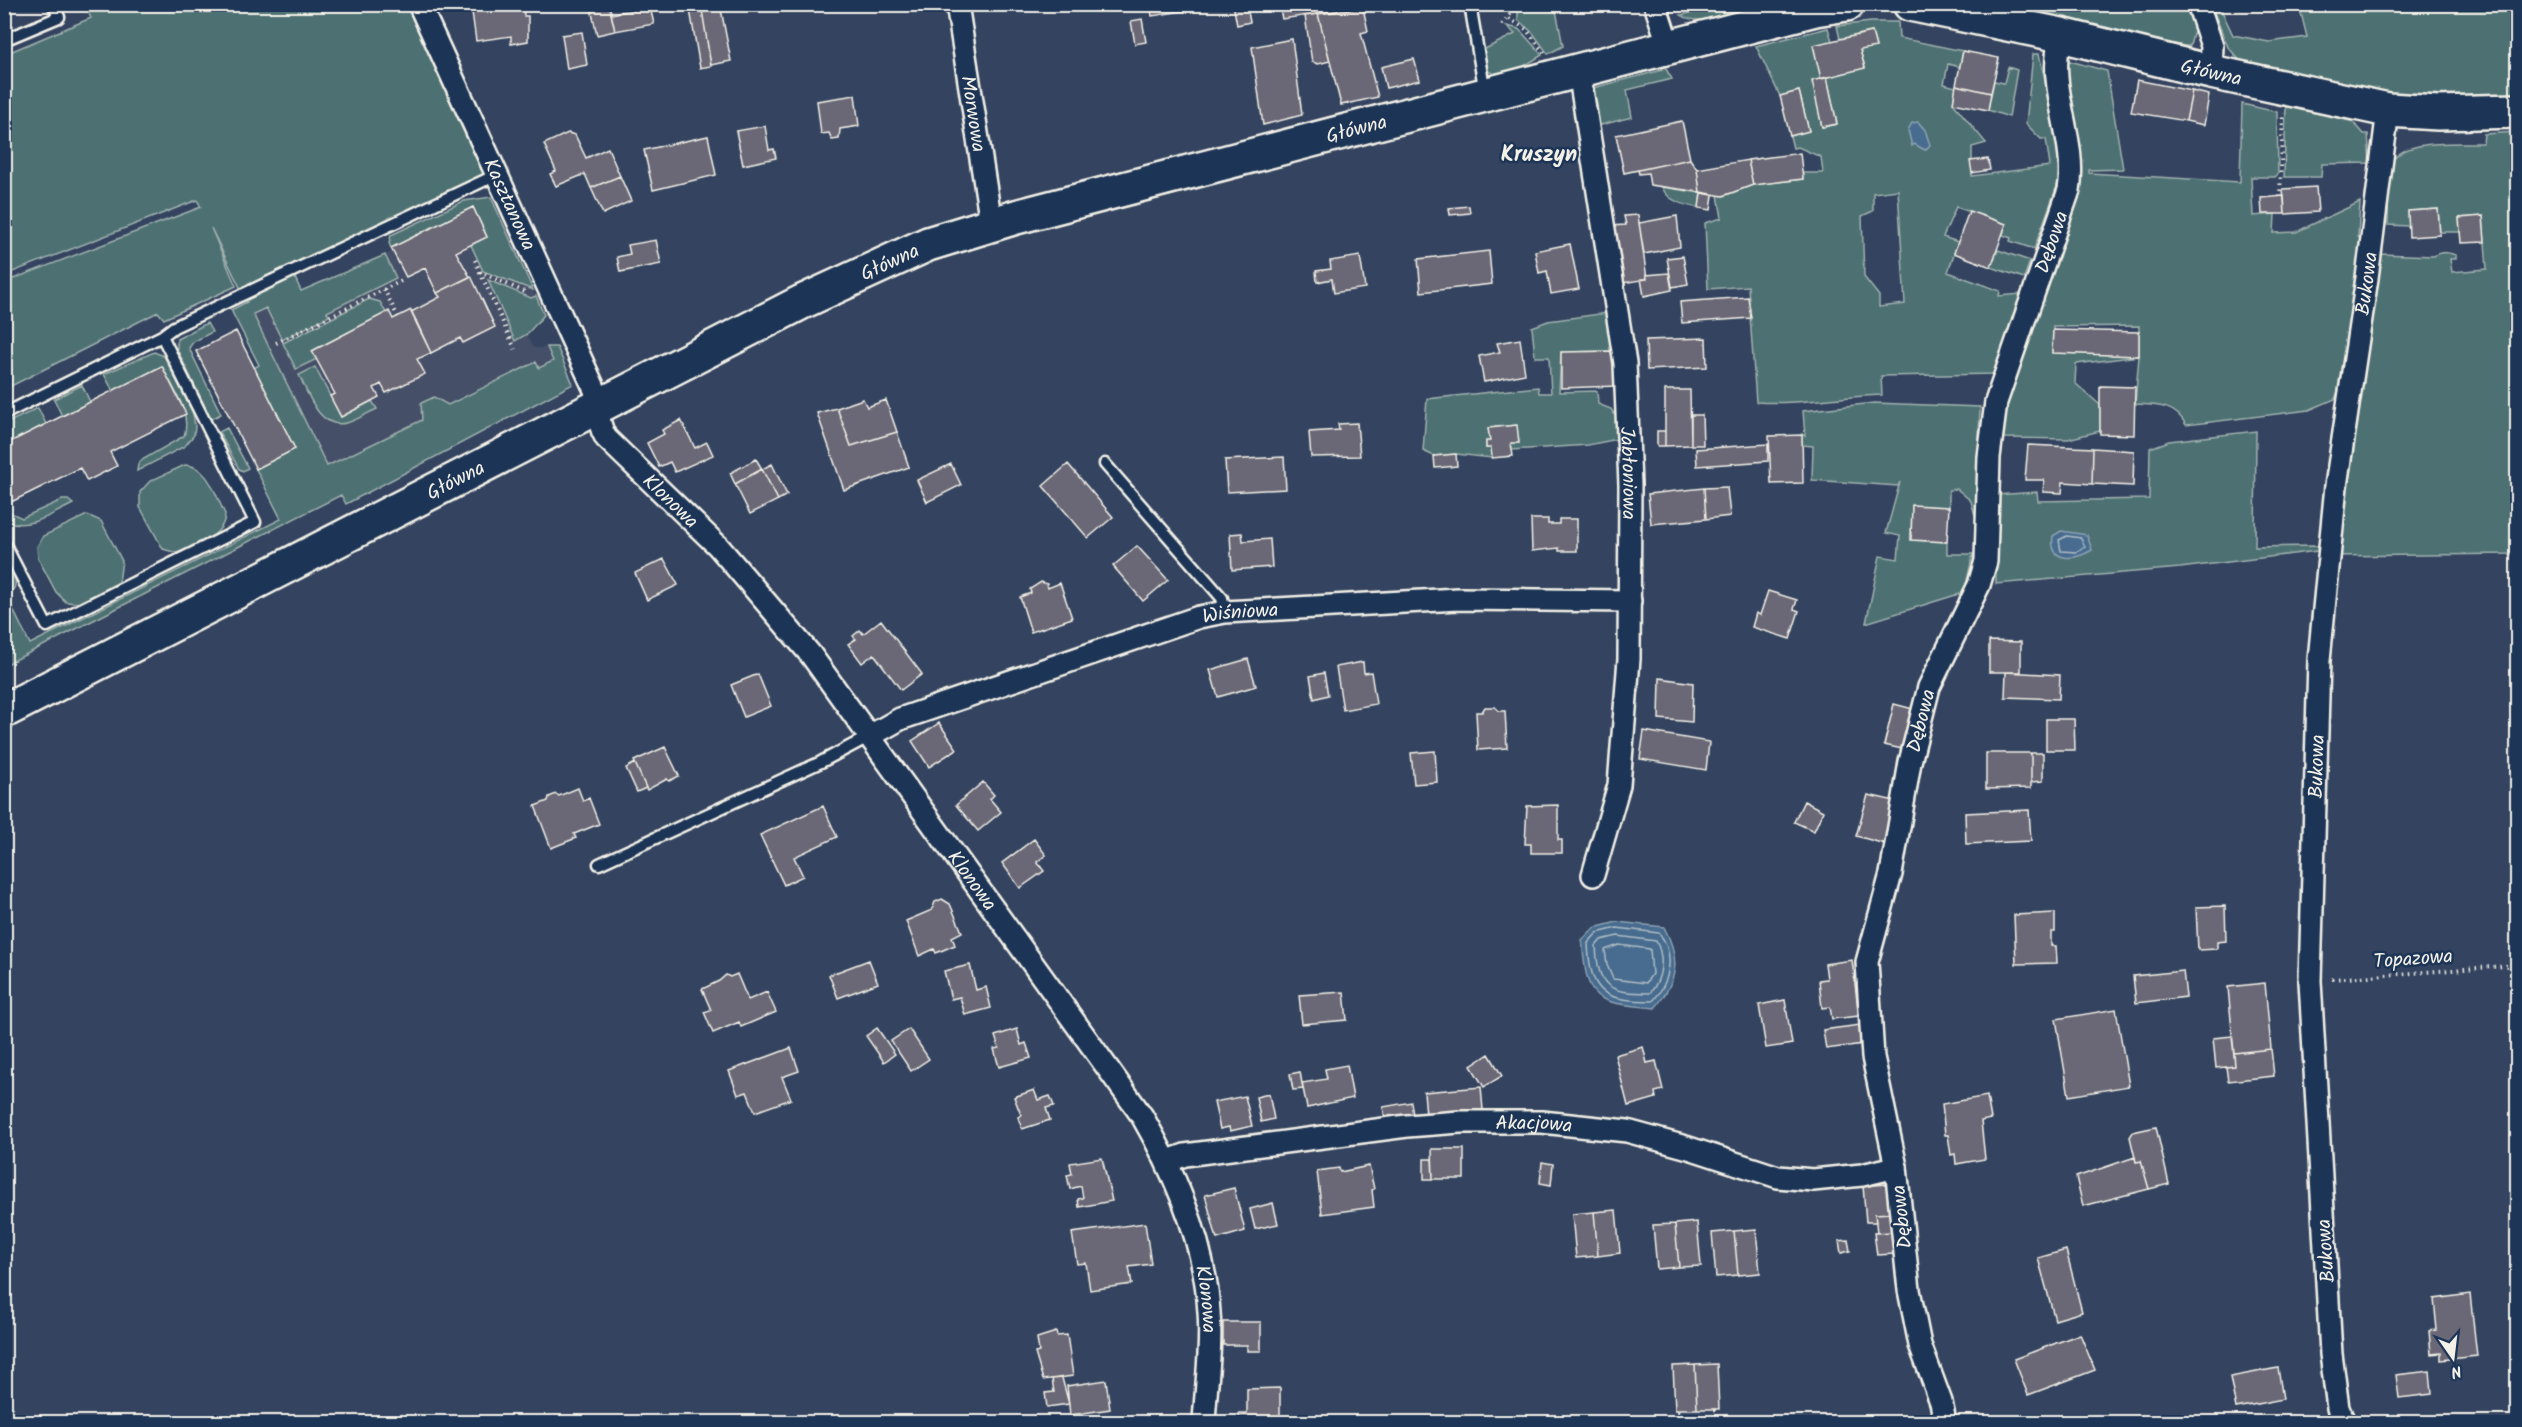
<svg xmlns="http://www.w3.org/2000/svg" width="2522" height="1427" font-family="Kalam,sans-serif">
  <rect width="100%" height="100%" fill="#344460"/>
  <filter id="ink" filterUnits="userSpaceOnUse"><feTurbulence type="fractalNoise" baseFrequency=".0167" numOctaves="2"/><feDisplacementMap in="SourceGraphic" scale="12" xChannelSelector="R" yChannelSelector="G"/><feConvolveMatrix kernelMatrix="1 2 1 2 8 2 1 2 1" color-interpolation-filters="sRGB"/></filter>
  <g filter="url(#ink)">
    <path fill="#444f67" d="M491 197 544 315 527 335 534 348 557 347 573 384 346 504 253 314 392 252 391 248Z"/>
    <path fill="#4d7173" stroke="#a0b1ae" stroke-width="1.5" fill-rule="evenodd" d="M84 4 419 5 496 175 292 271 301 291 385 255 396 278 327 312 329 316 282 340 266 308 253 314 327 466 422 420 421 403 434 397 448 405 536 362 539 368 553 361 547 347H557L573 384 346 504 341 495 5 665V593L30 644 281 519 256 469 295 449 254 368 259 365 231 310 247 302 211 228 236 286 164 319 158 312 5 389V282L201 207 197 200 5 275V54L91 18Z
      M1521 5H1555L1563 46 1548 54 1533 33 1518 20V10Z
      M1725 5H1757C1735 10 1702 29 1681 15Z
      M2028 5H2187L2194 30 2190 46H2184L2048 16 2029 11Z
      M2211 5H2219L2233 35 2269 42 2307 37 2299 5H2517V99L2425 101 2243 64 2228 47Z
      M1871 22H1898L1899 38 1963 51 1960 67 1948 64 1944 84 1956 87 1953 103 1986 143 1972 147V176L2050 166 2046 139H2041L2026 124 2033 54H2039L2065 164 2034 249 2010 241 2011 238 2003 235 2006 224 1956 207 1943 237 1958 242 1948 272 2000 291 1999 296 2021 294 1997 374 1881 376 1882 395C1840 396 1799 405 1756 402L1748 286 1708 289 1705 223 1722 218 1718 195 1724 196 1753 185 1803 179V173H1823L1821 157 1798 147 1793 148 1790 136 1809 131 1799 91 1780 96 1756 46 1828 28 1832 41 1821 79 1823 127 1837 124 1827 77 1865 67 1860 50 1876 47 1872 32 1840 39 1837 26ZM1898 190 1905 304 1879 307V296L1864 277 1862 216 1873 211V193Z
      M1507 26 1519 29 1542 55 1521 68 1494 74 1488 71 1483 50 1515 34Z
      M2066 60 2107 71 2123 169 2089 170V173L2240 182 2242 104 2277 112 2278 174 2275 177H2251L2253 216 2275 214 2274 233 2296 232 2360 202 2358 237H2363L2341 384 2335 399 2309 410 2186 425C2175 404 2156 405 2135 404L2139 356 2076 364 2075 383 2100 405V431L2068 439 2000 438 2011 386 2079 172 2081 159 2063 70ZM2139 326V356L2052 352 2053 327Z
      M2008 67 2017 70 2009 117 1988 110 1994 81 2004 83Z
      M1666 69 1672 79 1627 90 1632 117 1597 126 1589 89Z
      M2286 106 2350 121 2356 125 2364 134H2368L2370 163 2322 164 2321 177H2284Z
      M2517 132V554L2329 556 2380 254 2434 256C2441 251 2447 252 2456 255V259H2450L2452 272 2487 269 2483 216 2459 218 2460 232H2440L2438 209 2408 211 2409 226 2388 225C2389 207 2386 186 2390 168 2396 137 2458 144 2483 143L2484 134Z
      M1662 187 1701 193 1699 208C1685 205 1668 202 1662 187Z
      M491 197 533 290 483 271 471 245 487 237 473 207 391 248 389 243 391 235 464 201Z
      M1998 250 2030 261 2024 278 1991 267Z
      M488 280 531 298 536 296 544 315 527 334 515 341Z
      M369 299 380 302 386 313 313 350 317 359 296 369 283 343Z
      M1607 313 1616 351 1561 352 1559 392 1597 391 1598 404 1611 409 1616 417 1618 439 1588 445 1512 450 1511 443H1518L1516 425 1488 428 1490 441 1486 442V448H1491L1492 458 1456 454 1434 456 1423 451 1427 399 1538 387 1539 393H1551L1549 357H1535L1532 327 1548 321Z
      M207 323 212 332 193 342 189 348 221 414 211 419 177 349V339Z
      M154 352 164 356 193 413 195 427 194 435 185 446 137 471 138 464 142 460 184 436C192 412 172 387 162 366L113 391 104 374Z
      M315 367 341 417 372 401 377 409C367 413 356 421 346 423 319 430 308 393 299 375Z
      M82 385 90 402 62 416 54 399Z
      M1874 403 1980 407 1976 519 1971 501 1957 489 1949 490V507L1912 506 1911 540 1947 542V554H1973L1965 589 1962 593 1866 623 1880 556 1898 559 1900 536 1886 533 1900 482 1898 486 1812 480 1813 446 1802 445V434L1805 436 1803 411Z
      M38 408 46 424 5 445V424Z
      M227 428 248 468 243 471 239 469 219 432Z
      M2256 431 2255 547 2318 546 2317 551 2180 568 1996 584V495L2037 492 2038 501 2149 499 2150 448 2169 441Z
      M185 465C208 465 216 496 225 514 225 536 195 547 177 553L163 549 140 507V492L150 481Z
      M62 500H68L73 504C50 515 30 530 5 521L4 504 11 513 22 518Z
      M87 515 101 521 122 561 119 582 79 603 66 602 56 592 38 558 37 547 43 536Z
      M5 558C10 570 23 584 9 594L5 585Z"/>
    <path fill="#476c8f" stroke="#8ca1b3" stroke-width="1.5" d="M1918 122 1925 130 1930 145 1925 150 1914 144 1912 146 1908 130 1912 123Z
      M2061 531 2087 535 2092 550C2075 560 2049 564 2053 536Z
      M1617 922 1664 927C1681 959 1678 980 1655 1008 1596 1001 1587 1006 1582 940L1594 928Z"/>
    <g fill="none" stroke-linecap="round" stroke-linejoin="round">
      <path stroke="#afbcc4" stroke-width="1.5" d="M2067 536 2081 538 2085 547 2076 552 2061 551 2059 540Z
        M1617 928 1659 933C1676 954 1670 982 1653 1001 1604 1001 1590 994 1588 943L1597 933Z
        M1618 936 1656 941C1665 958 1662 979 1650 993 1609 993 1598 988 1596 946L1601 940Z
        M1619 945 1650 949 1652 974 1646 983 1613 979 1607 965 1605 950Z"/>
    </g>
    <path fill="#6b6876" stroke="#f4f1e8" stroke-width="1.5" d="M523 4 524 16H528V41L511 44V36L476 41 472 12Z
      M590 4H609L615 31 597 35Z
      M689 4H701L711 66 700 68Z
      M701 4H720L731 61 711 65Z
      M1150 4H1201L1202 8 1152 16Z
      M1233 4H1246L1250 9 1248 12 1250 22 1237 25Z
      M1279 4H1385L1282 19Z
      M650 7 654 24 615 31 611 14Z
      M1363 8 1368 31 1361 33 1378 97 1341 105 1318 14Z
      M1318 14 1330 61 1318 64 1312 62 1305 16Z
      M1142 19 1146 42 1135 44 1131 21Z
      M582 32 587 65 567 69 562 35Z
      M1872 32 1876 47 1860 50 1865 68 1821 79 1813 45Z
      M1292 39 1302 115 1263 125 1252 47Z
      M1963 51 1999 58 1991 93 1956 85Z
      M1414 59 1420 80 1386 88 1381 67Z
      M1827 77 1837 124 1822 127 1812 81Z
      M2137 80 2192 91 2186 121 2131 112Z
      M1956 85 1991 93 1988 110 1953 103Z
      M1799 91 1809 131 1790 136 1780 96Z
      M2192 91 2209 95 2204 125 2186 121Z
      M855 95 859 126 840 129 839 139 832 140 829 133 821 134 817 101Z
      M1682 121 1690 159 1624 173 1616 135Z
      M765 126 769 150 774 149 776 158 743 165 736 131Z
      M568 133 575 135 586 158 608 148 620 176 591 188 585 174 556 186 550 174 556 171 544 144Z
      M708 136 716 175 653 190 644 150Z
      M1800 153 1803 179 1753 185 1748 160Z
      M1690 159 1697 169 1700 192 1650 185 1648 173 1639 174 1638 170Z
      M1988 159 1990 170 1972 173 1970 161Z
      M1748 160 1753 185 1723 196 1700 192 1697 169Z
      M620 176 631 201 603 214 591 188Z
      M2316 187 2318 212 2285 214 2283 189Z
      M1701 193 1713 195 1711 210 1699 208Z
      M2284 196 2285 214H2262L2261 198Z
      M1469 206 1470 213 1450 215 1449 208Z
      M473 207 487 237 456 252 470 277 437 293 425 268 406 277 391 248Z
      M2438 209 2440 235 2409 237 2408 211Z
      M1969 211 2006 224 1991 267 1954 253Z
      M1638 215 1647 279 1617 284 1609 226 1626 225 1624 216Z
      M1677 216 1680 247 1644 254 1639 223Z
      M2483 216 2485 242 2461 243 2459 218Z
      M656 240 661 264 620 272 617 257 630 254 628 245Z
      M1570 244 1579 289 1551 294 1547 271 1539 273 1535 251Z
      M1489 251 1492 284 1421 292 1418 259Z
      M1360 256 1365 288 1334 293 1332 279 1317 282 1316 271 1331 269 1330 261Z
      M1683 256 1688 284 1672 287 1667 258Z
      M1669 273 1672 290 1644 296 1641 279H1647L1646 275Z
      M471 276 495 327 463 343 460 338 431 353 411 312 440 297 437 293Z
      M1748 297 1751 318 1682 323 1680 302Z
      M411 310 431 353 417 359 425 374 386 393 381 384 374 388 379 397 341 417 330 396 335 394 312 351 389 311 393 319Z
      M2053 330 2139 332V356L2052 353Z
      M236 331 295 449 256 469 196 351Z
      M1706 338 1707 367 1647 370 1646 340Z
      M1520 339 1525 374 1484 382 1479 356 1500 352 1497 343Z
      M1616 351 1617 386 1561 388V352Z
      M162 366 186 414 110 452 117 466 87 481 80 468 5 505 4 445Z
      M2100 386 2135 387 2134 435 2100 434Z
      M1665 390H1690L1691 445 1665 446Z
      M863 399 867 407 886 400 897 432 851 446 837 408Z
      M837 408 851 446 897 432 909 467 844 490 817 413Z
      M1691 415H1702L1703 445H1691Z
      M681 420 695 448 707 442 713 455 675 472 670 462 659 467 647 443 664 434 662 430Z
      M1357 423 1360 456 1311 457 1309 432 1339 430 1338 424Z
      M1517 425 1519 443H1511L1513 456 1492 458 1491 448H1486V441H1490L1488 428Z
      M1657 431H1665V446H1657Z
      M1802 435 1803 483 1771 484 1769 436Z
      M1768 444V461L1697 466 1696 449Z
      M2028 445 2093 448 2092 484 2063 482 2062 493 2043 492 2044 480H2025Z
      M2093 448 2134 451 2133 486 2092 484Z
      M1456 454 1457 466 1435 468 1434 456Z
      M1284 457 1286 489 1227 492 1225 460Z
      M756 459 762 469 735 484 730 473Z
      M772 464 787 495 778 500 762 469Z
      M951 464 961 485 927 502 917 480Z
      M1068 464 1113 517 1088 538 1043 486Z
      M762 469 778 500 750 514 735 484Z
      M1727 487 1730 516 1706 519 1704 488Z
      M1704 488 1706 519 1651 524 1648 494Z
      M1912 505 1949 507 1947 542 1911 540Z
      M1531 519H1548V524H1559V519H1577V551H1559V548L1532 551Z
      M1242 533 1243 541 1270 539 1272 567 1232 570 1230 534Z
      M1137 546 1168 580 1143 601 1113 566Z
      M664 559 678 585 647 600 635 573Z
      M1041 582 1047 584 1048 588 1060 583 1072 618 1031 632 1020 597 1031 593 1030 589Z
      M1768 591 1797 600 1794 609 1799 611 1790 639 1752 627 1756 613 1760 615Z
      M881 620 922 674 901 690 874 654 862 663 848 644 856 639 853 636 860 630 863 634Z
      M1989 641 2021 642V672H1989Z
      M1248 659 1256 686 1218 697 1210 670Z
      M1363 662 1364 673 1371 672 1376 704 1343 710 1336 667Z
      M2006 672 2060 675 2059 699 2005 697Z
      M1324 673 1328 695 1314 699 1310 676Z
      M758 674 771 706 744 717 731 685Z
      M1660 678 1693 683 1692 722 1659 719Z
      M1894 704 1917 710 1907 750 1884 745Z
      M1485 707H1495L1499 711H1505L1507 748 1478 750 1476 712H1482Z
      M2046 719H2074L2075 750H2046Z
      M939 723 957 749 929 767 912 741Z
      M1644 731 1709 742 1706 770 1640 759Z
      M665 747 679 776 669 781 667 779 647 790 634 761Z
      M1435 751 1437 782 1414 784 1411 753Z
      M1986 753H2031V788L1986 789Z
      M2031 753H2043V781L2031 782Z
      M635 763 646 788 637 792 626 768Z
      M983 782 994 795 990 799 1001 812 978 831 956 805Z
      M578 788 583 801 589 798 599 824 574 834 576 838 551 848 535 806 548 801 549 797 556 794 559 796Z
      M1868 795 1895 801V814L1885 844 1856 836Z
      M1804 801 1823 811 1814 831 1794 822Z
      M1558 805V840H1562V853H1531V844H1525L1527 806Z
      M823 806 837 837 794 857 803 876 784 885 760 835Z
      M2029 810 2031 841 1966 844 1965 813Z
      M1034 839 1046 855 1037 862 1044 871 1020 888 1002 863Z
      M942 899 950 904 962 932 952 937 955 945 936 953 934 949 919 956 906 921 932 910 935 902Z
      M2225 906 2226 941 2217 942V949L2198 950 2196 907Z
      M2055 913V932H2051V946H2056L2057 963 2016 964 2014 915Z
      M869 960 878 983 838 998 829 975Z
      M1852 960 1859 1016 1832 1019 1830 1007 1822 1008 1819 980 1827 979 1825 964Z
      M970 965 976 990 986 987 991 1008 965 1015 960 997 951 999 944 971Z
      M2183 971 2186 997 2136 1003 2133 976Z
      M737 974 748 1000 767 992 776 1012 741 1027 739 1022 713 1033 704 1012 711 1010 702 989 719 981 726 975 730 977Z
      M2265 983 2271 1049 2234 1053 2228 987Z
      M1344 992 1347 1020 1302 1024 1299 995Z
      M1785 1000 1792 1044 1766 1048 1759 1005Z
      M2116 1009 2129 1086 2069 1096 2056 1019Z
      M1860 1025 1863 1044 1826 1049 1823 1030Z
      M877 1028 895 1054 884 1062 866 1036Z
      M909 1029 929 1059 911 1071 891 1041Z
      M1017 1029 1021 1045 1026 1043 1031 1058 999 1067 994 1049 999 1048 995 1036Z
      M2232 1036 2235 1066 2216 1068 2213 1038Z
      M1643 1047 1647 1063 1656 1061 1663 1090 1655 1092 1656 1098 1628 1106 1615 1055Z
      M791 1048 799 1071 782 1077 791 1099 755 1112 747 1092 738 1095 729 1071Z
      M2271 1049 2274 1076 2228 1081 2226 1067 2235 1066 2234 1053Z
      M1489 1054 1502 1076 1484 1087 1471 1066Z
      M1347 1065 1353 1098 1307 1108 1302 1083 1327 1079 1325 1069Z
      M1300 1072 1303 1089 1293 1090 1290 1074Z
      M1481 1087 1483 1110 1426 1115 1424 1092Z
      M1034 1090 1038 1100 1050 1096 1054 1106 1046 1108 1050 1120 1022 1129 1018 1117 1021 1115 1014 1097Z
      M1269 1094 1274 1119 1261 1122 1256 1097Z
      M1245 1096 1252 1126 1230 1131 1229 1127 1220 1129 1214 1102Z
      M1987 1096 1991 1119 1981 1121 1985 1159 1956 1164 1955 1154 1951 1155 1948 1135H1945L1942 1104Z
      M1411 1102 1413 1115 1385 1119 1383 1107Z
      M2156 1127 2169 1184 2149 1189 2141 1161 2136 1162 2130 1137 2133 1132Z
      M1432 1149H1464V1179H1433Z
      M2135 1157 2136 1162 2141 1161 2149 1189 2083 1206 2076 1177Z
      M1102 1158 1112 1201 1079 1207 1078 1199 1083 1198 1081 1186 1070 1189 1067 1175 1072 1174 1070 1163Z
      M1424 1159H1432L1433 1179H1424Z
      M1542 1162 1553 1164 1551 1185 1540 1183Z
      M1369 1166 1374 1189 1372 1190 1374 1207 1322 1214 1317 1171 1339 1168 1340 1172Z
      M1887 1184 1891 1213 1875 1214 1876 1222H1866L1863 1186Z
      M1234 1188 1245 1231 1217 1239 1205 1195Z
      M1273 1203 1278 1224 1255 1229 1250 1209Z
      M1616 1210 1620 1253 1598 1256 1594 1212Z
      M1594 1212 1598 1256 1576 1258 1572 1214Z
      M1891 1213 1893 1232 1877 1233 1875 1214Z
      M1697 1222 1701 1266 1679 1267 1675 1224Z
      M1145 1223 1151 1264 1129 1267 1132 1284 1090 1290 1086 1263 1077 1264 1072 1233Z
      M1675 1224 1679 1267 1657 1269 1653 1225Z
      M1756 1229 1760 1273 1738 1275 1734 1231Z
      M1734 1231 1738 1275 1716 1277 1712 1233Z
      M1893 1232 1894 1254 1877 1255 1874 1233Z
      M1848 1240 1850 1251 1841 1253 1839 1241Z
      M2066 1250 2082 1312 2055 1320 2038 1258Z
      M2470 1294 2477 1356 2441 1360V1353L2431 1354 2429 1331 2437 1330 2434 1299Z
      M1223 1322H1261V1351H1247V1345H1223Z
      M1056 1332 1057 1336 1067 1335 1073 1376 1043 1380 1035 1353 1039 1352 1037 1338Z
      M2080 1334 2095 1370 2028 1395 2014 1359Z
      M1717 1364 1719 1409H1715V1412L1714 1409H1697L1695 1365Z
      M1695 1365 1697 1409H1679L1678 1413V1410H1675L1673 1366Z
      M2278 1368 2283 1399 2236 1408 2230 1377Z
      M2430 1371 2432 1394 2399 1398 2396 1375Z
      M1062 1378 1069 1404 1047 1407 1045 1393 1054 1392 1052 1379Z
      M1106 1380 1110 1409 1070 1415 1067 1386Z
      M1280 1388V1422H1239V1413H1247V1389Z"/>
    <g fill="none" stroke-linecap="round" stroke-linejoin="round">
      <g stroke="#f4f1e8" stroke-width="15">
        <path id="lane" d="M1470 4 1485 93
          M4 40 59 17 53 4
          M4 414 162 336 174 327 496 175
          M1105 464 1222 598 1225 612
          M4 543 47 626 255 522 162 336
          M599 864 821 762 870 736"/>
      </g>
      <g stroke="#f4f1e8" stroke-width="26">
        <g id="street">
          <path id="s1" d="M419 4 595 390C600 409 596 421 606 438L718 546 811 655 1142 1116C1176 1175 1205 1243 1209 1312 1212 1348 1206 1386 1204 1422"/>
          <path id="s2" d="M957 4 991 223"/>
          <path d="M1655 4 1669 47"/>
          <path d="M2198 4 2212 46 2211 72"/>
          <path id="s3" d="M1579 71 1625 363 1630 485 1629 659 1619 785 1593 875"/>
          <path id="s4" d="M870 736 900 719 1199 617 1225 612 1458 599 1630 601"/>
          <path id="s5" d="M1168 1161 1185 1155 1407 1126 1460 1122H1542L1627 1131 1689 1148 1778 1177 1813 1180 1862 1175 1896 1167"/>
          <path id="s6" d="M1945 1422 1941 1402 1920 1345 1909 1290 1896 1167 1873 1057 1867 962 1891 874 1910 762 1929 687 1979 585 1986 561 1989 457 1996 402 2069 190C2078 138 2045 87 2061 35"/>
          <path id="s7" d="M2344 1422 2338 1408 2331 1354 2310 981 2319 660 2336 486 2367 278 2388 110"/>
        </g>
      </g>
      <g stroke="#f4f1e8" stroke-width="38">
        <g id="primary">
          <path id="s8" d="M1910 4 2061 35 2211 72 2388 110 2438 113 2518 111"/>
          <path id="s9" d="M4 711 802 302 928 244 1016 217 1815 9 1847 4"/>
        </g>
      </g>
      <path stroke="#f4f1e8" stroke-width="4" stroke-dasharray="1.5 4.5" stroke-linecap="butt" d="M1509 19 1526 29 1544 53
        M1502 25 1518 4
        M2280 197 2283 113
        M475 260 480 272 527 293
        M480 272 515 349
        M384 289 398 317
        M276 343 401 281
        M2332 979 2518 965"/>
      <use href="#lane" stroke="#1d3557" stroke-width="10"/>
      <use href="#street" stroke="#1d3557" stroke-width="21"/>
      <use href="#primary" stroke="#1d3557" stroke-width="33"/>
    </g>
  </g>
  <g text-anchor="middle" stroke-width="5" stroke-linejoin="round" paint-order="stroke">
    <g font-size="20" fill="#f4f1e8" stroke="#1d3557">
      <text dy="7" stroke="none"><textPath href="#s8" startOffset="309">Główna</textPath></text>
      <text dy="7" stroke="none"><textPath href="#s2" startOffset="111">Morwowa</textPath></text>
      <text dy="7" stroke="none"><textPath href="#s9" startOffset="1479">Główna</textPath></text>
      <text dy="7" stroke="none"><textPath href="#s1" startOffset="220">Kasztanowa</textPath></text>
      <text dy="7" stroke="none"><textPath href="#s6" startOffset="1218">Dębowa</textPath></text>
      <text dy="7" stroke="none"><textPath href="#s9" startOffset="993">Główna</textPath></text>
      <text dy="7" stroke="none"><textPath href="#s7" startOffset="1144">Bukowa</textPath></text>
      <text dy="7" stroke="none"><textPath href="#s3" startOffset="406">Jabłoniowa</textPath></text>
      <text dy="7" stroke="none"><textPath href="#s9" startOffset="507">Główna</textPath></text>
      <text dy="7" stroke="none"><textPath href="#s1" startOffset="564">Klonowa</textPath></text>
      <text dy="7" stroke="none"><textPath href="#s4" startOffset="392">Wiśniowa</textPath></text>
      <text dy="7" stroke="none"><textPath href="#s6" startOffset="716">Dębowa</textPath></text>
      <text dy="7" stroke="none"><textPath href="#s7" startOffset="658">Bukowa</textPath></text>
      <text dy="7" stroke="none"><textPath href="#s1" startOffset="1050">Klonowa</textPath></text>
      <text transform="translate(2413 958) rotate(-4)" y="7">Topazowa</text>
      <text dy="7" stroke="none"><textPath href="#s5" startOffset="369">Akacjowa</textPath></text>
      <text transform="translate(1901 1217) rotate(-96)" y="7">Dębowa</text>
      <text transform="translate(2325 1251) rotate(-94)" y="7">Bukowa</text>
      <text dy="7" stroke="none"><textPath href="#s1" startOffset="1536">Klonowa</textPath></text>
    </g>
    <g font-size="22" font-weight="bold" fill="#f4f1e8" stroke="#1d3557">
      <text x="1539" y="161">Kruszyn</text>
    </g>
  </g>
  <rect width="2522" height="1427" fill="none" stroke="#1d3557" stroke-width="24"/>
  <rect x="12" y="12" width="2498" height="1403" fill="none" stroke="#f4f1e8" stroke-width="2" filter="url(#ink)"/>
  <g transform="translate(2453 1358) rotate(166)" stroke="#1d3557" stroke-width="4.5" paint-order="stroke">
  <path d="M0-4.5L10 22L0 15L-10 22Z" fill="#f4f1e8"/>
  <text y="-9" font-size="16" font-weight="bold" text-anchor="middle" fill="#f4f1e8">N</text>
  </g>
</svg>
